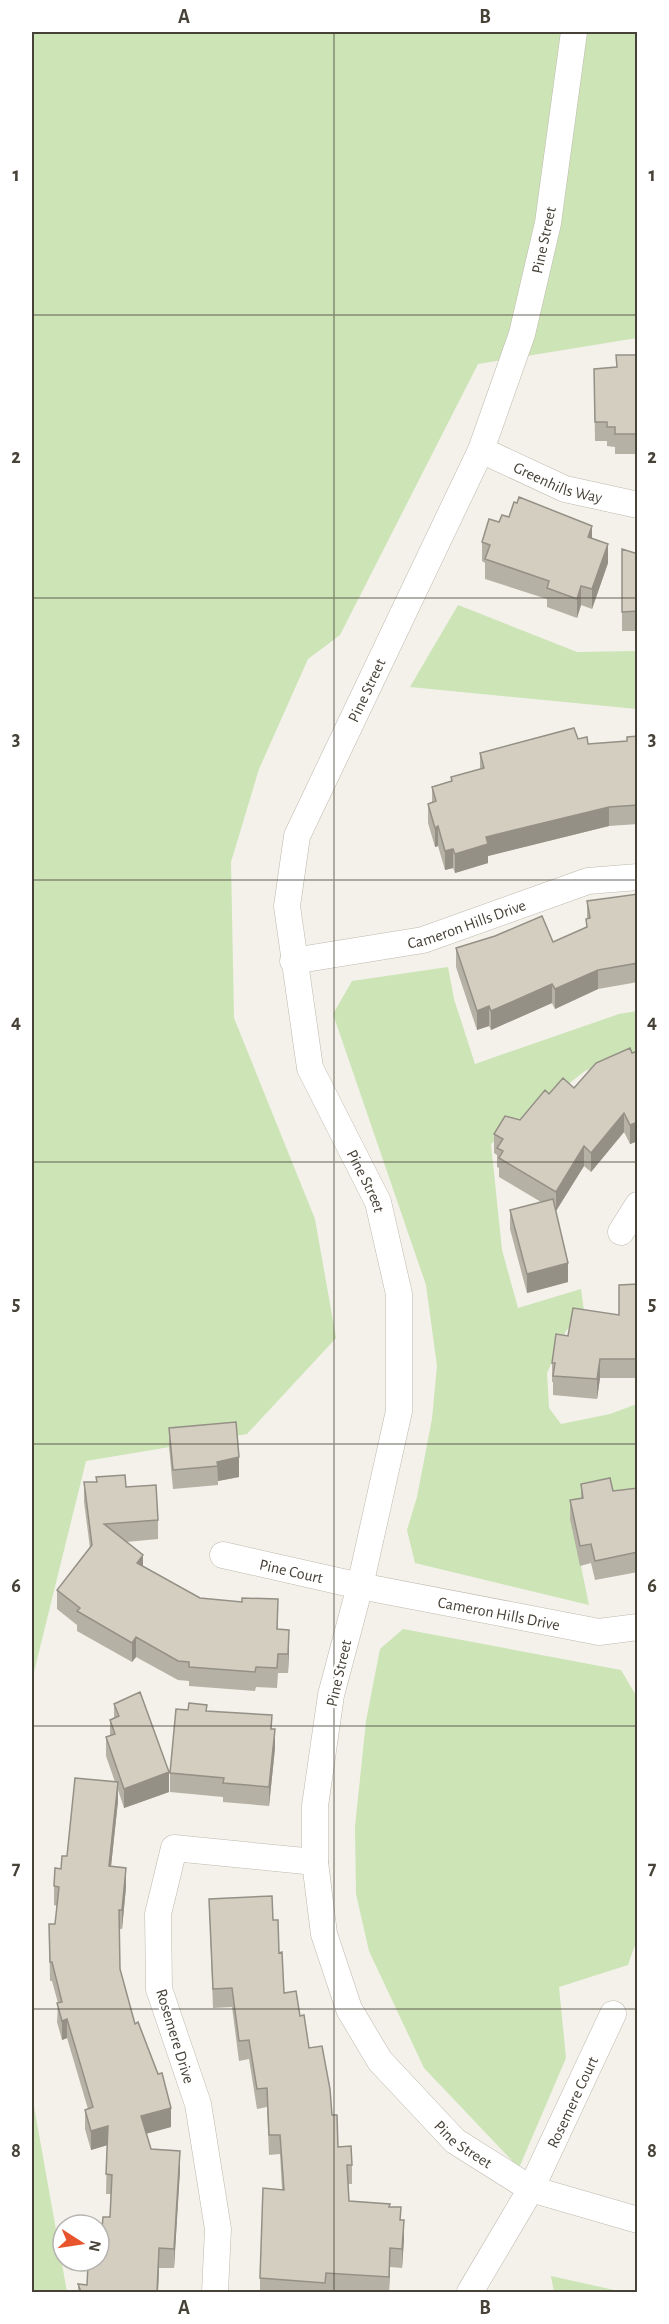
<svg xmlns="http://www.w3.org/2000/svg" width="669" height="2324" font-family="'Alegreya Sans',sans-serif">
  <rect width="100%" height="100%" fill="#f3f1ea"/>
  <path fill="#cce4b6" d="M32 32H637V338L478 364 340 635 308 659 259 769 231 862 234 1018 315 1219 336 1338 247 1434 86 1461 32 1680Z
    M458 605 577 652 637 651V709L410 687Z
    M448 967 454 999 475 1064 619 1014 637 1011V1052L585 1071 491 1144 502 1250 518 1308 581 1289 584 1311 566 1331 547 1373 549 1408 561 1424 610 1414 637 1404V1490L570 1513 589 1605 415 1563 407 1530 417 1497 432 1419 437 1366 426 1285 333 1014 352 981Z
    M403 1629 621 1670 637 1697V1939L628 1965 559 1987 566 2058 519 2168 424 2068 369 1951 356 1894 355 1827 366 1721 380 1649Z
    M32 2095 67 2292H32Z
    M551 2276 623 2292H554Z"/>
  <g fill="none" stroke-linecap="round" stroke-linejoin="round">
    <g stroke="#beb9ad" stroke-width="27">
      <g id="minor">
        <path id="s1" d="M574 32 548 223 522 334 481 450 297 836 287 906 310 1068 378 1202 399 1294V1411L360 1586 331 1695 315 1806V1862L324 1934 349 2009 380 2061 455 2141 531 2189 638 2220"/>
        <path id="s2" d="M481 450 565 489 638 505"/>
        <path id="s3" d="M293 961 423 940 588 881 638 877"/>
        <path d="M621 1232 638 1205"/>
        <path id="s4" d="M223 1555 360 1586 599 1632 638 1627"/>
        <path d="M215 2292 218 2229 198 2104 159 1989 158 1914 174 1848 315 1862"/>
        <path id="s5" d="M470 2292 531 2189 613 2014"/>
      </g>
    </g>
    <use href="#minor" stroke="#fff" stroke-width="26"/>
  </g>
  <path fill="#b6b1a5" d="M638 355V454H615V447L607 446V441H595L594 369 616 367Z
    M509 517 592 538 608 563 592 609 581 605 577 618 547 607V599L485 579V563L482 561V542L499 522Z
    M622 549 638 554V631H622Z
    M638 736V824L609 826 488 856V863L455 873 453 868 445 870 438 846 435 847 428 823V804L432 803V787L451 781V777L480 769V753L578 739 588 744 627 742V737Z
    M638 894V982L598 989 555 1009 552 1003 491 1030 489 1026 477 1030 456 967V948L495 936 553 942 586 927V919H587V901Z
    M638 1051V1141L630 1144 624 1132 591 1172 584 1166 556 1211 568 1282 527 1293 510 1229V1210L541 1202 499 1177V1168L497 1167V1155L494 1153V1134L520 1120 549 1094 574 1088Z
    M638 1284 637 1378H600L597 1399 553 1395V1382H552V1363L568 1336 619 1315Z
    M169 1428 239 1477 218 1481V1485L173 1489 169 1447Z
    M84 1482 126 1487 158 1520V1539L126 1542 143 1566 200 1598 278 1619V1629L289 1649 288 1673H278L277 1688 256 1687 255 1691 189 1686V1681L178 1680 136 1657 132 1662 77 1631V1625L57 1609V1590L90 1548 84 1502Z
    M581 1484 613 1491 638 1488V1572L595 1580 591 1563 580 1566 570 1519V1500L581 1498Z
    M114 1704 169 1792 124 1808 118 1790V1801L111 1866 126 1887 122 1929H120V1969L135 2024 171 2127 146 2134 151 2149 180 2170 174 2268H159L158 2292H78V2284L87 2285 99 2264 110 2217 111 2194H106L107 2145 91 2150 85 2129V2110L88 2109 67 2038 62 2040 57 2022 58 2003 52 1981H50L49 1924H55L57 1906 54 1905V1886L61 1869 67 1856 115 1782 106 1756V1737L110 1736V1720L114 1718Z
    M207 1711 272 1729 275 1748 269 1806 223 1802V1797L170 1792V1773Z
    M209 1899 273 1920 279 1953 284 1993 300 2016 309 2048 332 2115 338 2147 352 2165V2184H348L349 2201 390 2207 401 2220 404 2239 402 2268 390 2267 389 2292H260V2278L282 2190 280 2154 269 2155 267 2107 257 2109 249 2059 239 2061 232 2007 213 2008Z"/>
  <path fill="#949086" d="M592 526V545L588 537Z
    M608 544V563L592 609V589Z
    M581 586V605L577 618V599Z
    M609 807V826L488 856V863L455 873V854L486 837Z
    M438 826V846L435 847V828Z
    M453 849V868L445 870V851Z
    M598 970V989L555 1009V989Z
    M552 984V1003L491 1030V1011Z
    M489 1006V1026L477 1030V1011Z
    M624 1113V1132L591 1172V1153Z
    M638 1122V1141L630 1144V1125Z
    M584 1146V1166L556 1211V1192Z
    M568 1263V1282L527 1293V1274Z
    M600 1359V1378L597 1399V1379Z
    M239 1457V1477L218 1481 217 1462Z
    M143 1555V1574L137 1563Z
    M289 1630V1649L288 1673V1654Z
    M136 1637V1657L132 1662V1643Z
    M275 1729V1748L269 1806V1787Z
    M169 1772V1792L124 1808V1789Z
    M118 1782V1801L109 1885V1866Z
    M126 1868V1887L122 1929V1910Z
    M67 2019V2038L62 2040V2021Z
    M171 2108V2127L141 2135V2116Z
    M108 2126V2145L91 2150V2131Z
    M180 2151V2170L174 2268V2249Z
    M404 2220V2239L402 2268V2249Z
    M159 2248V2268L158 2292H157Z
    M390 2248V2267L389 2292V2277Z"/>
  <path fill="#d4cec0" stroke="#949086" stroke-width="1.5" d="M616 355H638V434H615V427H607V422H595L594 369 617 367Z
    M519 497 592 526 588 537 608 544 592 589 581 586 577 599 547 588 549 581 485 559 490 545 482 542 489 519 499 522 502 515 509 517 514 502 517 503Z
    M622 549 638 554V611L622 612Z
    M574 728 578 739 587 737 588 744 627 741V737L638 736V805L609 807 486 837 488 844 455 854 453 849 445 851 438 826 435 828 428 804 436 801 432 787 452 781 451 777 484 768 480 753Z
    M638 894V963L598 970 555 989 552 984 491 1011 489 1006 477 1011 456 948 495 936 542 916 553 942 587 927 586 919 590 918 587 901Z
    M630 1048 632 1053 638 1051V1122L630 1125 624 1113 591 1153 584 1146 556 1192 499 1158 503 1151 497 1148 503 1139 494 1134 505 1116 520 1120 545 1090 549 1094 563 1078 574 1088 596 1063Z
    M553 1199 568 1263 527 1274 510 1210Z
    M638 1284 637 1359H600L597 1379 553 1376 555 1363H552L556 1334 568 1336 573 1308 619 1315V1285Z
    M236 1422 239 1457 217 1462 218 1466 173 1470 169 1428Z
    M125 1475 126 1487 156 1485 158 1520 104 1524 143 1555 137 1563 200 1598 242 1602V1598L278 1599 277 1629 289 1630 288 1654H278L277 1668 256 1667 255 1672 189 1667V1662L178 1661 136 1637 132 1643 77 1611 80 1608 57 1590 92 1545 84 1482H97L96 1477Z
    M610 1478 613 1491 638 1488V1552L595 1561 591 1544 580 1546 570 1500 583 1498 581 1484Z
    M140 1692 169 1772 124 1789 106 1737 115 1734 110 1720 119 1716 114 1704Z
    M189 1703 207 1705 206 1711 272 1715 271 1729H275L269 1787 223 1783 224 1778 170 1773 176 1709 188 1710Z
    M75 1778 118 1782 109 1866 126 1868 122 1910H119L120 1969 135 2024 138 2022 158 2074 162 2073 171 2108 141 2116 151 2149 180 2151 174 2249 159 2248 157 2292H81L78 2284 87 2285 88 2264H99L103 2217H110L112 2175 106 2174 108 2126 91 2131 85 2110 93 2107 67 2019 62 2021 57 2003 62 2002 52 1962H50L49 1924H55L59 1887 54 1886 55 1868 61 1869 62 1856H67Z
    M272 1896 273 1920H278L279 1953 282 1952 284 1993 296 1991 300 2016 304 2015 309 2048 322 2046 330 2089 332 2115H337L338 2147 351 2146 352 2165H347L349 2201 390 2204 389 2207H401L400 2220H404L402 2249 390 2248 389 2277 326 2273 325 2283 260 2278 263 2188 284 2190 280 2135H269L267 2088 257 2089 249 2040 239 2041 232 1988 213 1989 209 1899Z"/>
  <path fill="none" stroke="#474238" stroke-width="1.5" stroke-opacity="0.55" d="M334 32V2292M32 315H638M32 598H638M32 880H638M32 1162H638M32 1444H638M32 1726H638M32 2009H638"/>
  <g text-anchor="middle" stroke-width="5" stroke-linejoin="round" paint-order="stroke">
    <g font-size="16" fill="#474238" stroke="#fff">
      <text transform="translate(543 240) rotate(-78)" y="6">Pine Street</text>
      <text dy="6" stroke="none"><textPath href="#s2" startOffset="84">Greenhills Way</textPath></text>
      <text transform="translate(366 690) rotate(-65)" y="6">Pine Street</text>
      <text dy="6" stroke="none"><textPath href="#s3" startOffset="178">Cameron Hills Drive</textPath></text>
      <text dy="6" stroke="none"><textPath href="#s1" startOffset="1218">Pine Street</textPath></text>
      <text dy="6" stroke="none"><textPath href="#s4" startOffset="70">Pine Court</textPath></text>
      <text dy="6" stroke="none"><textPath href="#s4" startOffset="282">Cameron Hills Drive</textPath></text>
      <text transform="translate(338 1673) rotate(-77)" y="6">Pine Street</text>
      <text transform="translate(176 2036) rotate(73)" y="6">Rosemere Drive</text>
      <text dy="6" stroke="none"><textPath href="#s5" startOffset="216">Rosemere Court</textPath></text>
      <text dy="6" stroke="none"><textPath href="#s1" startOffset="2244">Pine Street</textPath></text>
    </g>
  </g>
  <rect width="669" height="2324" fill="none" stroke="#ffffff" stroke-width="66"/>
  <g transform="translate(81 2243) rotate(102)"><circle r="28" fill="#ffffff" stroke="#b5b3af" stroke-width="1.5"/>
  <path d="M0-4.5L10 22L0 15L-10 22Z" fill="#e8552c"/>
  <text y="-9" font-size="16" font-weight="bold" text-anchor="middle" fill="#474238">N</text>
  </g>
  <rect x="33" y="33" width="603" height="2258" fill="none" stroke="#474238" stroke-width="2"/>
  <g font-size="20" text-anchor="middle" font-weight="bold" fill="#474238">
    <text x="184" y="23">A</text>
    <text x="485" y="23">B</text>
    <text x="16" y="181">1</text>
    <text x="652" y="181">1</text>
    <text x="16" y="463">2</text>
    <text x="652" y="463">2</text>
    <text x="16" y="745">3</text>
    <text x="652" y="745">3</text>
    <text x="16" y="1028">4</text>
    <text x="652" y="1028">4</text>
    <text x="16" y="1310">5</text>
    <text x="652" y="1310">5</text>
    <text x="16" y="1592">6</text>
    <text x="652" y="1592">6</text>
    <text x="16" y="1874">7</text>
    <text x="652" y="1874">7</text>
    <text x="16" y="2157">8</text>
    <text x="652" y="2157">8</text>
    <text x="184" y="2314">A</text>
    <text x="485" y="2314">B</text>
  </g>
</svg>
